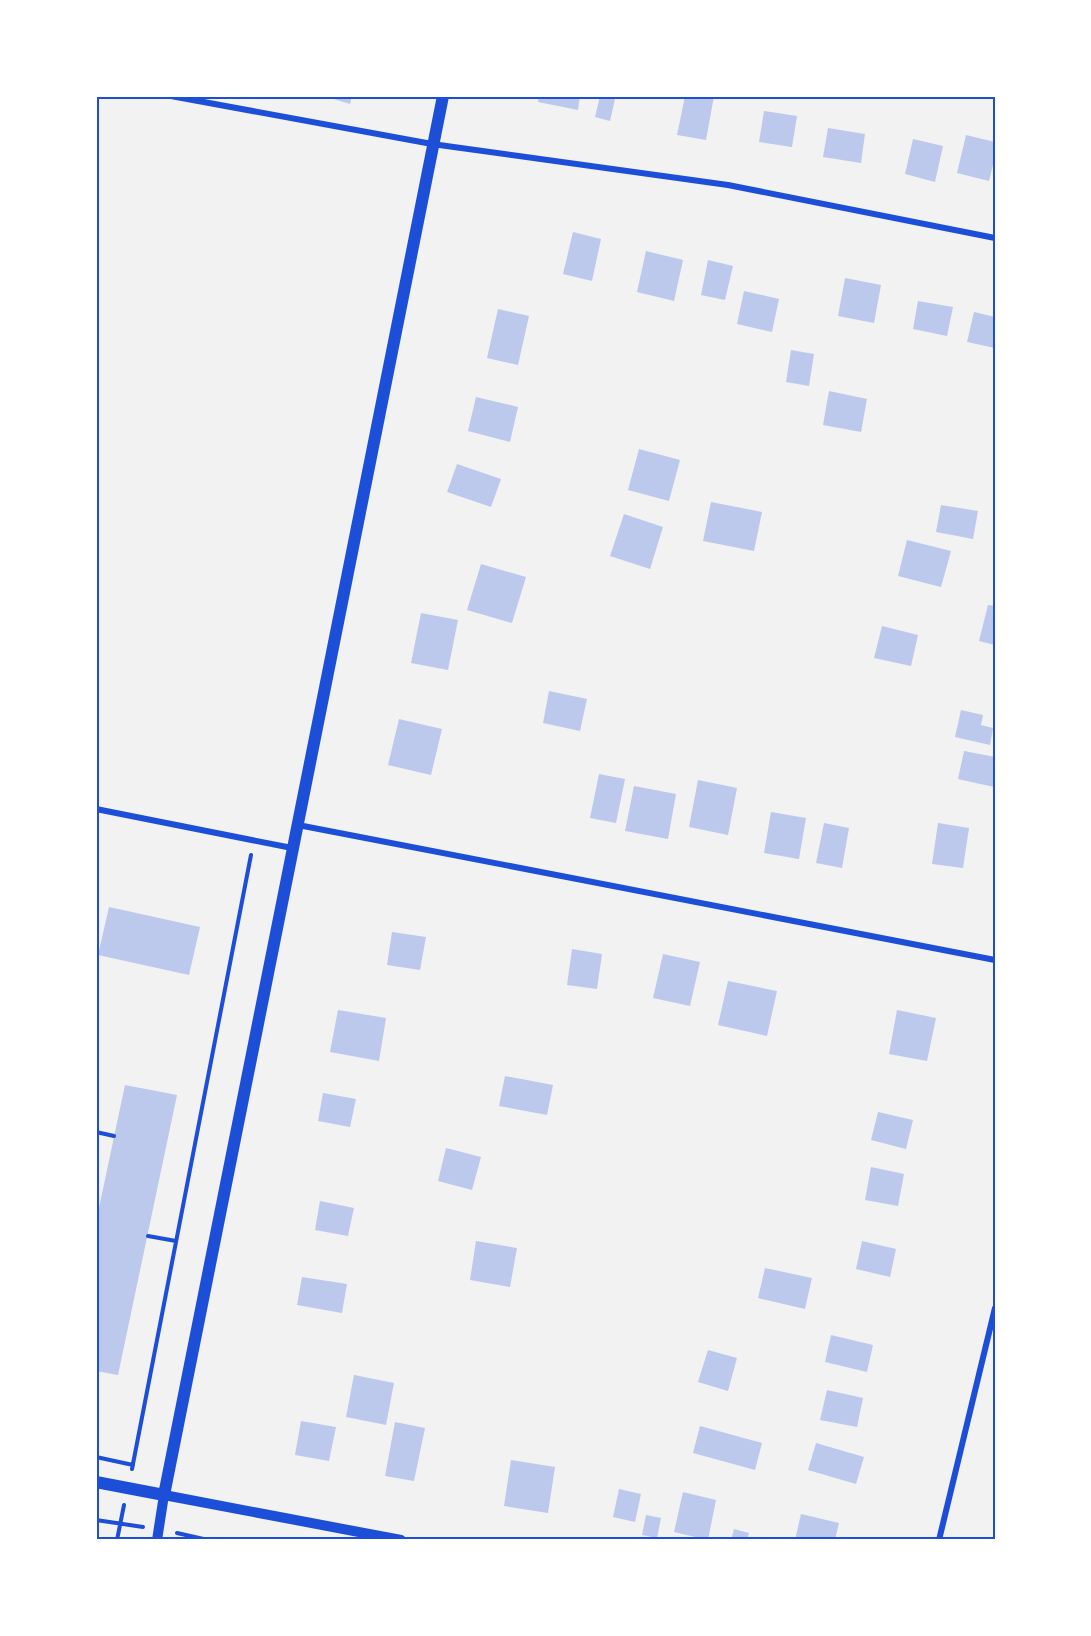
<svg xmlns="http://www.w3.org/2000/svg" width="1091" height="1636" font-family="'Golos Text',sans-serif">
  <rect width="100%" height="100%" fill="#f2f2f2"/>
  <path fill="#bdc9ec" d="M324 96H352L350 104Z
    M539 96H580L578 110 538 102Z
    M600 96 615 99 610 121 595 117Z
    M685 96H714L706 140 677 135Z
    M764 111 797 116 792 147 759 142Z
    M828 128 865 134 861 163 823 157Z
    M966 135 995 142V157L989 181 957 173Z
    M913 139 943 146 935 182 905 174Z
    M573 232 601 239 592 281 563 274Z
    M646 251 683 260 674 301 637 292Z
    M708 260 733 266 725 300 701 295Z
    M845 278 881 285 874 323 838 316Z
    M744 291 779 299 772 332 737 324Z
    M918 301 953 307 947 336 913 329Z
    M498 309 529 316 518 365 487 358Z
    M974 312 995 317V348L967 342Z
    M791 350 814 354 809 386 786 382Z
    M829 391 867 399 861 432 823 425Z
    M476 397 518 407 510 442 468 431Z
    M639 449 680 460 669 501 628 490Z
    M457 464 501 479 491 507 447 492Z
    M711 502 762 512 754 551 703 541Z
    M941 505 978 511 973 539 936 532Z
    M624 514 663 527 650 569 610 556Z
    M907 540 951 551 941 587 898 576Z
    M481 564 526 577 512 623 467 610Z
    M988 605 995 606V645L979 641Z
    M421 613 458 620 448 670 411 663Z
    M882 626 918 635 911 666 874 658Z
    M549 691 587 699 580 731 543 723Z
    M961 710 983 715 981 725 993 728 990 745 955 737Z
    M399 719 442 729 431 775 388 765Z
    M964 751 995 757 994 787 958 779Z
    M599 774 625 779 616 823 590 818Z
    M698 780 737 788 728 835 689 827Z
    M634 786 676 794 668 839 625 831Z
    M771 812 806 818 799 859 764 853Z
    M824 823 849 828 842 868 816 863Z
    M938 823 969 828 963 868 932 864Z
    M109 907 200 927 189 975 98 955Z
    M392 932 426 937 420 970 387 965Z
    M572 949 602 954 597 989 567 985Z
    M663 954 700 962 690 1006 653 998Z
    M728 981 777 991 767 1036 718 1025Z
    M338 1010 386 1018 379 1061 330 1052Z
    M897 1010 936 1018 927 1061 889 1054Z
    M505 1076 553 1085 547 1115 499 1106Z
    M125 1085 177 1095 118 1375 96 1371V1222Z
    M323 1093 356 1099 350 1127 318 1121Z
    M878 1112 913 1120 906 1149 871 1140Z
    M446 1148 481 1157 472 1190 438 1181Z
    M871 1167 904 1174 898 1206 865 1200Z
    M320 1201 354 1208 348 1236 315 1230Z
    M476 1241 517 1248 510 1287 470 1280Z
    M862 1241 896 1249 890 1277 856 1269Z
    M765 1268 812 1278 805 1309 758 1298Z
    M302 1277 347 1284 342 1313 297 1305Z
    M831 1335 873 1345 867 1372 825 1362Z
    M708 1350 737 1358 728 1391 698 1382Z
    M354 1375 394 1383 386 1425 346 1417Z
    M827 1390 863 1398 857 1427 820 1420Z
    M301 1421 336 1427 329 1461 295 1455Z
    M395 1422 425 1428 414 1481 385 1476Z
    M700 1426 762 1443 755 1470 693 1453Z
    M816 1443 864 1457 856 1484 808 1470Z
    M511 1460 555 1467 548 1513 504 1506Z
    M619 1489 641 1494 635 1522 613 1517Z
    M683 1492 716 1500 708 1540 674 1532Z
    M801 1514 839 1523 835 1540H795Z
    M646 1515 661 1518 657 1538 642 1535Z
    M734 1529 749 1533 747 1540H731Z"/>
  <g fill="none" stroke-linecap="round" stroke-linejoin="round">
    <path stroke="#1d4ed8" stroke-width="4" d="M96 1132 114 1136
      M148 1236 176 1241
      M96 1457 133 1465
      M132 1469 251 855
      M96 1520 143 1527
      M177 1533 208 1540
      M117 1540 124 1505"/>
    <path stroke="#1d4ed8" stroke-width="6" d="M171 96 432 144 728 185 995 238
      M96 809 292 848
      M298 825 995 960
      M939 1540 995 1308"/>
    <path stroke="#1d4ed8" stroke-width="10" d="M157 1540 164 1495 401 1540"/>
    <path stroke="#1d4ed8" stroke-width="12" d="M96 1482 164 1495 443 96"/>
  </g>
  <rect width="1091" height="1636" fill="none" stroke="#ffffff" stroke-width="195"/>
  <rect x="98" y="98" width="896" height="1440" fill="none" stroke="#1d4ed8" stroke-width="2"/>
</svg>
